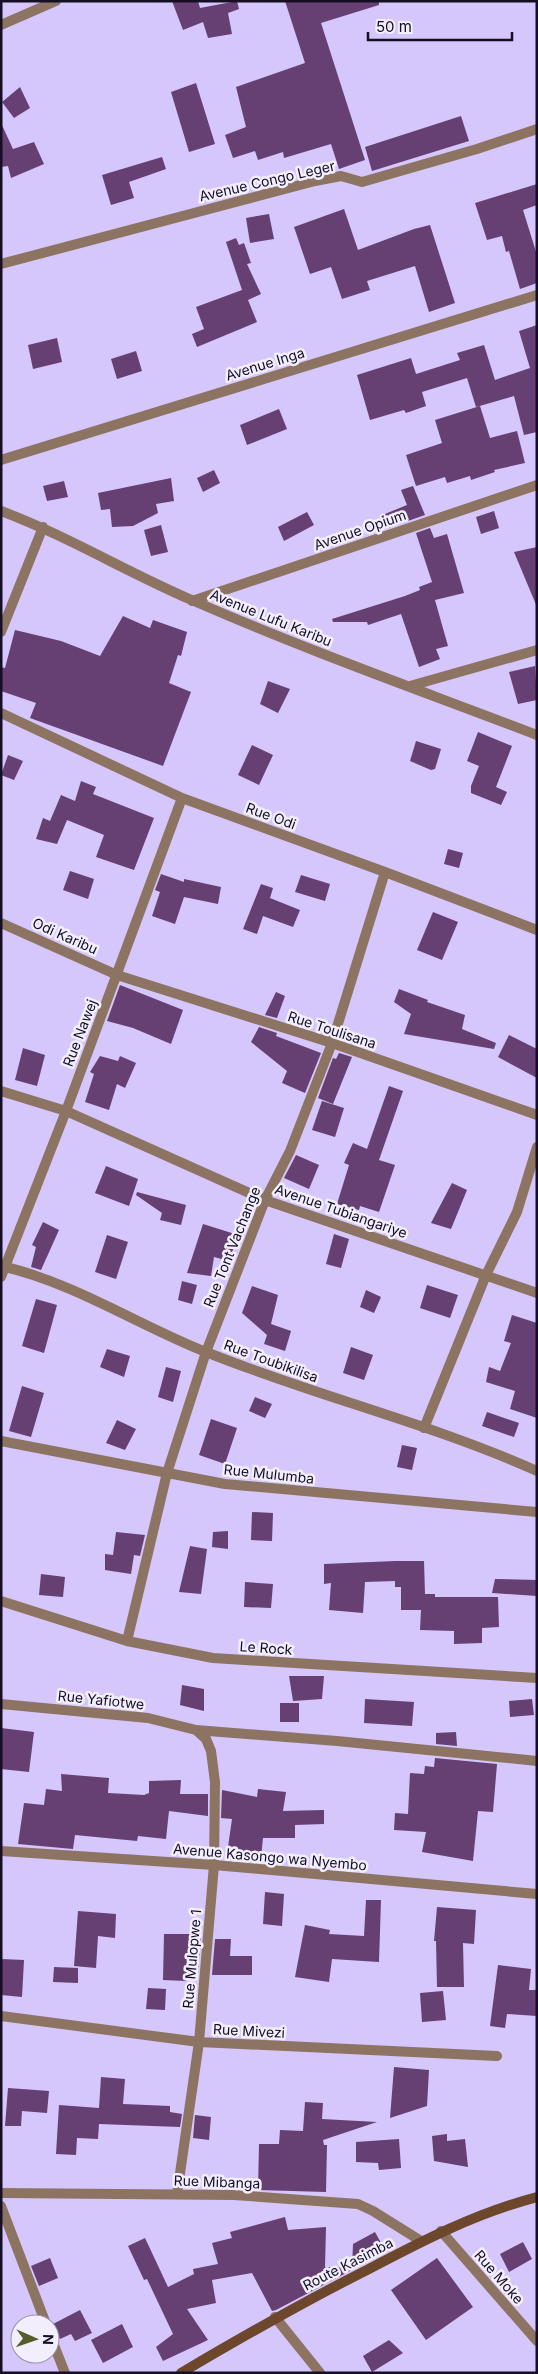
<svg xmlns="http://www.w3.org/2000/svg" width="538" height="2374" font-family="Inter,sans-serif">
  <rect width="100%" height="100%" fill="#d5c6fc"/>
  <path fill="#663f73" d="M172 1H198L200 8 237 1 239 9 228 13 232 34 208 38 203 22 183 30Z
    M285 1H379V5L321 23 365 160 339 169 331 144 284 158 283 152 258 160 255 151 233 158 225 135 246 127 236 87 305 63Z
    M196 83 215 144 189 152 171 92Z
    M20 87 30 108 14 118 2 102Z
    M461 116 469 141 372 171 365 147Z
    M1 123 13 149 34 142 44 164 11 178 8 166 1 167Z
    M162 157 166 169 129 182 134 198 111 205 102 175Z
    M537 184V205L523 210 537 255V283L520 289 509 251 506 252 502 236 487 240 475 203Z
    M344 209 358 250 414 229 430 225 455 303 429 312 415 266 367 281 370 290 342 299 331 267 310 274 294 227Z
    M269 214 274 239 250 243 246 218Z
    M236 238 239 245 244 243 251 263 247 264 261 294 248 300 257 322 197 347 192 334 204 329 196 307 242 290 226 242Z
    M537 325V432L524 435 514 396 476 407 467 378 422 392 426 406 406 413 404 410 370 420 357 375 411 358 416 374 460 360 457 353 484 345 495 380 530 368 519 331Z
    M57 338 62 362 33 369 28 345Z
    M136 351 142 371 117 379 111 359Z
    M480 406 490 438 517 431 525 463 494 470 495 472 471 480 470 476 447 483 445 477 416 486 406 455 442 443 435 420Z
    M279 409 287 429 247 445 240 425Z
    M214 470 220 483 203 492 197 478Z
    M171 478 174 501 156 504 158 513 133 526 112 527 110 509 101 510 98 493Z
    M64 481 68 497 47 501 43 486Z
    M413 486 425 515 385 529 380 516 407 505 401 490Z
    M494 511 499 528 481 534 476 517Z
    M307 512 314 525 284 541 278 527Z
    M161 525 168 552 151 556 144 530Z
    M430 528 434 538 447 534 464 593 435 600 448 646 436 649 440 659 419 667 401 614 368 625 367 622H333L332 619 405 596 420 590 419 587 432 582 416 533Z
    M537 547V607L514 552Z
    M123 616 150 628 153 620 187 632 181 656 178 655 169 683 191 692 163 766 30 718 36 703 1 691V667L5 668 15 630 61 641 100 656Z
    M535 666 537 700 518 704 509 672Z
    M268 681 290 689 278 713 260 704Z
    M478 732 512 746 496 787 507 792 501 805 471 793V786L479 766 467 761Z
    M416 741 441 749 435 769 431 770 410 761Z
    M252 745 273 755 259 785 238 775Z
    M8 755 23 761 14 780 1 775Z
    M81 781 96 787 93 794 154 818 134 870 96 857 104 835 67 820 57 844 36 839 43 818 50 821 61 795 75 801Z
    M448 849 463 853 459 868 444 864Z
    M70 871 94 879 88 899 63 890Z
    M161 874 184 882V879L221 887 218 904 184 897 175 924 152 916 160 892 155 890Z
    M301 875 330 884 325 901 295 892Z
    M261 884 273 888 270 898 300 910 293 927 263 916 257 934 243 929Z
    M433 912 458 922 442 960 417 950Z
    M120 985 183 1010 171 1044 133 1028 107 1021Z
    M399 989 428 1000 427 1002 465 1015 462 1029 496 1043 494 1049 404 1034 411 1014 394 1002Z
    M276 992 285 996 277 1018 265 1015Z
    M259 1027 277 1033 276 1036 321 1053 305 1093 282 1083 287 1071 251 1042Z
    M509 1035 537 1049V1078L498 1057Z
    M23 1048 45 1055 37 1086 15 1080Z
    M339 1053 352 1057 333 1104 318 1098 333 1058 336 1059Z
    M100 1056 118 1061 120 1056 136 1063 125 1088 117 1084 109 1110 85 1102 94 1074 90 1072Z
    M389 1086 403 1091 379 1160 395 1165 379 1212 360 1206 359 1210 337 1204 349 1165 344 1163 353 1143 367 1149Z
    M322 1101 344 1108 335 1137 312 1130Z
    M296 1155 319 1165 309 1189 284 1178Z
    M106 1166 138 1179 129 1206 95 1193Z
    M452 1183 467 1190 451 1229 431 1223Z
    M137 1192 186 1205 181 1225 160 1220 162 1213 136 1195Z
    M43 1222 59 1230 41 1270 31 1267 36 1247 32 1245Z
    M203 1224 238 1235 229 1261 214 1257 211 1276 187 1273Z
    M334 1234 349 1239 341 1268 326 1264Z
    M107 1235 128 1242 116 1279 95 1272Z
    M182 1281 197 1285 192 1304 178 1300Z
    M427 1285 458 1295 450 1318 420 1308Z
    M252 1286 278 1295 271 1324 291 1331 285 1351 264 1344 267 1335 242 1313Z
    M366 1290 381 1297 374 1313 360 1307Z
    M36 1299 57 1305 44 1353 22 1346Z
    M512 1315 537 1323V1418L510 1409 515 1391 486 1382 489 1367 500 1371 511 1343 504 1341Z
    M351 1347 373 1355 364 1380 343 1373Z
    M107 1349 130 1356 124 1377 100 1367Z
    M166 1367 181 1371 173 1402 158 1397Z
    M22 1386 44 1393 31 1437 9 1431Z
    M255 1397 272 1404 265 1418 249 1411Z
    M487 1412 519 1423 514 1437 482 1426Z
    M211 1419 237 1428 225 1464 199 1455Z
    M117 1420 136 1429 125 1450 106 1443Z
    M402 1445 417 1448 412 1470 397 1467Z
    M252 1512 273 1513 272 1541 251 1540Z
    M228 1531V1549L212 1547 213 1532Z
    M116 1532 145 1535 140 1556 134 1555 131 1574 105 1570V1554L113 1555Z
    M190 1546 207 1549 201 1594 179 1592Z
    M395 1561H424L425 1594H435V1597H498L499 1627 482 1628V1643L454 1644V1631L420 1630 421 1610H401V1587H395V1581L365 1582 363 1613 329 1610 331 1583 324 1584V1564Z
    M41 1574 65 1577 63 1597 39 1595Z
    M495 1579 537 1580V1596L492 1593Z
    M245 1582 273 1584 271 1608 244 1607Z
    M289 1676H324L322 1699 293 1701Z
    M182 1685 204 1689V1711L180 1705Z
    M365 1699 414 1702 412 1726 364 1723Z
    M532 1699 534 1715 510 1717 509 1701Z
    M280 1703H299V1722H280Z
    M1 1728 34 1732 29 1772 1 1769Z
    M456 1732 457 1746 436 1744V1733Z
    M435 1758 497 1764 493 1812 478 1811 473 1861 422 1852 426 1832 394 1830 395 1813 408 1814 410 1773 424 1774 425 1766 434 1767Z
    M61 1774 109 1778 108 1793 144 1795 149 1793V1781L181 1780 180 1794H208V1816L169 1811 166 1839 138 1836 137 1841 75 1835 73 1849 18 1844 24 1803 44 1805 46 1789 62 1791Z
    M258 1789 286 1792 283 1811 324 1810V1824L295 1825V1838H263L261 1858 227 1854 232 1819 221 1818 222 1790 257 1797Z
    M265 1892 284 1894 282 1926 263 1924Z
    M366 1900H381L379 1962 332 1959 329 1982 295 1977 305 1925 330 1930 329 1934 364 1936Z
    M437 1907 476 1910 474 1944 463 1943 464 1987H437L436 1941H434Z
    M78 1911 116 1914 115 1938 98 1936 96 1968 74 1966Z
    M164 1934H191V1939H201L198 1974H187L186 1981 163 1980Z
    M215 1939H231L230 1956H252V1975H212Z
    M1 1959 24 1960 22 1997 1 1995Z
    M498 1965 531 1969 529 1990H537V2016L507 2014 505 2028 490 2026Z
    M54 1967 78 1968V1983L53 1982Z
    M148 1988 166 1989 165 2010 146 2009Z
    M443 1991 446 2020 422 2022 420 1993Z
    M394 2067 429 2070 427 2106 390 2118Z
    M101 2077 125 2079 123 2104 170 2106V2112L182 2114 180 2127 99 2124 98 2139 77 2138 76 2155 56 2154 59 2105 99 2108Z
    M8 2088 49 2091 47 2113 22 2111 21 2126H5Z
    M305 2102 323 2103 322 2119 377 2122 323 2140 324 2145H327L326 2192 258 2190 259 2144H279L280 2130 303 2131Z
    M195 2115 211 2117 209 2140 193 2138Z
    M447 2134V2141L465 2139 468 2167 434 2161 432 2136Z
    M399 2139 401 2168 379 2170 378 2163 356 2162V2142Z
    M285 2217 288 2230 326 2227 325 2267 352 2268 353 2244 375 2232 386 2252 276 2310 272 2311 252 2273 212 2280 216 2303 187 2309 208 2340 163 2361 156 2347 173 2334 147 2279 144 2280 128 2246 145 2238 168 2287 194 2274 193 2269 218 2264 212 2243 232 2238 230 2232Z
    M523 2242 532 2259 509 2272 500 2254Z
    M50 2258 58 2278 39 2286 31 2266Z
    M437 2258 473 2307 426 2340 391 2290Z
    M80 2310 92 2333 75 2341 71 2334 60 2339 53 2324Z
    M122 2324 133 2347 103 2363 91 2340Z
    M389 2340 403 2353 372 2372 363 2356Z"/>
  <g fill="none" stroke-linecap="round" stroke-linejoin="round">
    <path stroke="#8d7361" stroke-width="10" d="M1 25 56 1
      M1 264 315 181 341 176 362 182 477 149 537 129
      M1 460 537 295
      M1 511C68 536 128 573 194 601 306 650 422 691 537 735
      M192 601 537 485
      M1 632 43 527
      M410 686 537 650
      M1 713 182 798 385 872 537 930
      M1 923 117 975 332 1043 537 1115
      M1 1091 66 1111 265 1200 537 1293
      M1 1266C73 1282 138 1325 206 1352 315 1396 430 1423 537 1471
      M1 1277 66 1111 182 798
      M424 1428 486 1275 517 1212 537 1147
      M1 1441 225 1484 537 1512
      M1 1601 127 1641 213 1658 537 1678
      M127 1641 167 1473 206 1352 265 1200 290 1151 332 1043 385 872
      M1 1704 148 1718 196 1730 337 1741 537 1761
      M1 1851 214 1865 537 1894
      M1 2016 199 2042 497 2056
      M1 2193 234 2195 358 2204 373 2211 421 2241
      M177 2194 199 2042 214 1865 215 1782 211 1751 206 1739 196 1730
      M1 2206 46 2324
      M441 2231 537 2341
      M275 2317 320 2373
      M50 2335 65 2373"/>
    <path stroke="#6c472c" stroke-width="10" d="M181 2373C242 2337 303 2302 367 2270 422 2241 476 2213 537 2197"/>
  </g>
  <g text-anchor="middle" stroke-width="5" stroke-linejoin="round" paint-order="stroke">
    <g font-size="14" fill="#150e25" stroke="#f2eefc">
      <text transform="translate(267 181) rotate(-13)" y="5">Avenue Congo Leger</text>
      <text transform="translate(265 364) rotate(-17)" y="5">Avenue Inga</text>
      <text transform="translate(360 530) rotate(-19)" y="5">Avenue Opium</text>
      <text transform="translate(271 618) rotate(22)" y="5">Avenue Lufu Karibu</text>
      <text transform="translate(271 816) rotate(20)" y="5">Rue Odi</text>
      <text transform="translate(65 936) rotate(24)" y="5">Odi Karibu</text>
      <text transform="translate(332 1030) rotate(18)" y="5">Rue Toulisana</text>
      <text transform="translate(80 1033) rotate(-69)" y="5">Rue Nawej</text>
      <text transform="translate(341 1211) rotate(19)" y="5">Avenue Tubiangariye</text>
      <text transform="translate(232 1247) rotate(-68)" y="5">Rue Tont Vachange</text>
      <text transform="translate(271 1361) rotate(20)" y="5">Rue Toubikilisa</text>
      <text transform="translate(269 1474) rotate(6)" y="5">Rue Mulumba</text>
      <text transform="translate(266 1648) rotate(4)" y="5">Le Rock</text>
      <text transform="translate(101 1700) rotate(6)" y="5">Rue Yafiotwe</text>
      <text transform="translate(270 1857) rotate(5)" y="5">Avenue Kasongo wa Nyembo</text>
      <text transform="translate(192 1959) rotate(-85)" y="5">Rue Mulopwe 1</text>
      <text transform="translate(249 2031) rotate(3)" y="5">Rue Mivezi</text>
      <text transform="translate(217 2182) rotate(2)" y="5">Rue Mibanga</text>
      <text transform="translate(348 2264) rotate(-27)" y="5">Route Kasimba</text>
      <text transform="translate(499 2277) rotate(49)" y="5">Rue Moke</text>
    </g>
  </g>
  <rect width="538" height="2374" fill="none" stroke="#150e25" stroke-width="5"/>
  <g transform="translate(35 2339) rotate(92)"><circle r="24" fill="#f2eefc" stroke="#9a94a6"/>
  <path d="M0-4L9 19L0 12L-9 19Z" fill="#555d2b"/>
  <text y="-8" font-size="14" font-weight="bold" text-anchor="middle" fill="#150e25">N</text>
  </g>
  <path d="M368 32v8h144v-8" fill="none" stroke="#150e25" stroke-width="2.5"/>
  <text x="376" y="32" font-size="15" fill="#150e25" stroke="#f2eefc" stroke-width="4" paint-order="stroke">50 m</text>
</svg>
